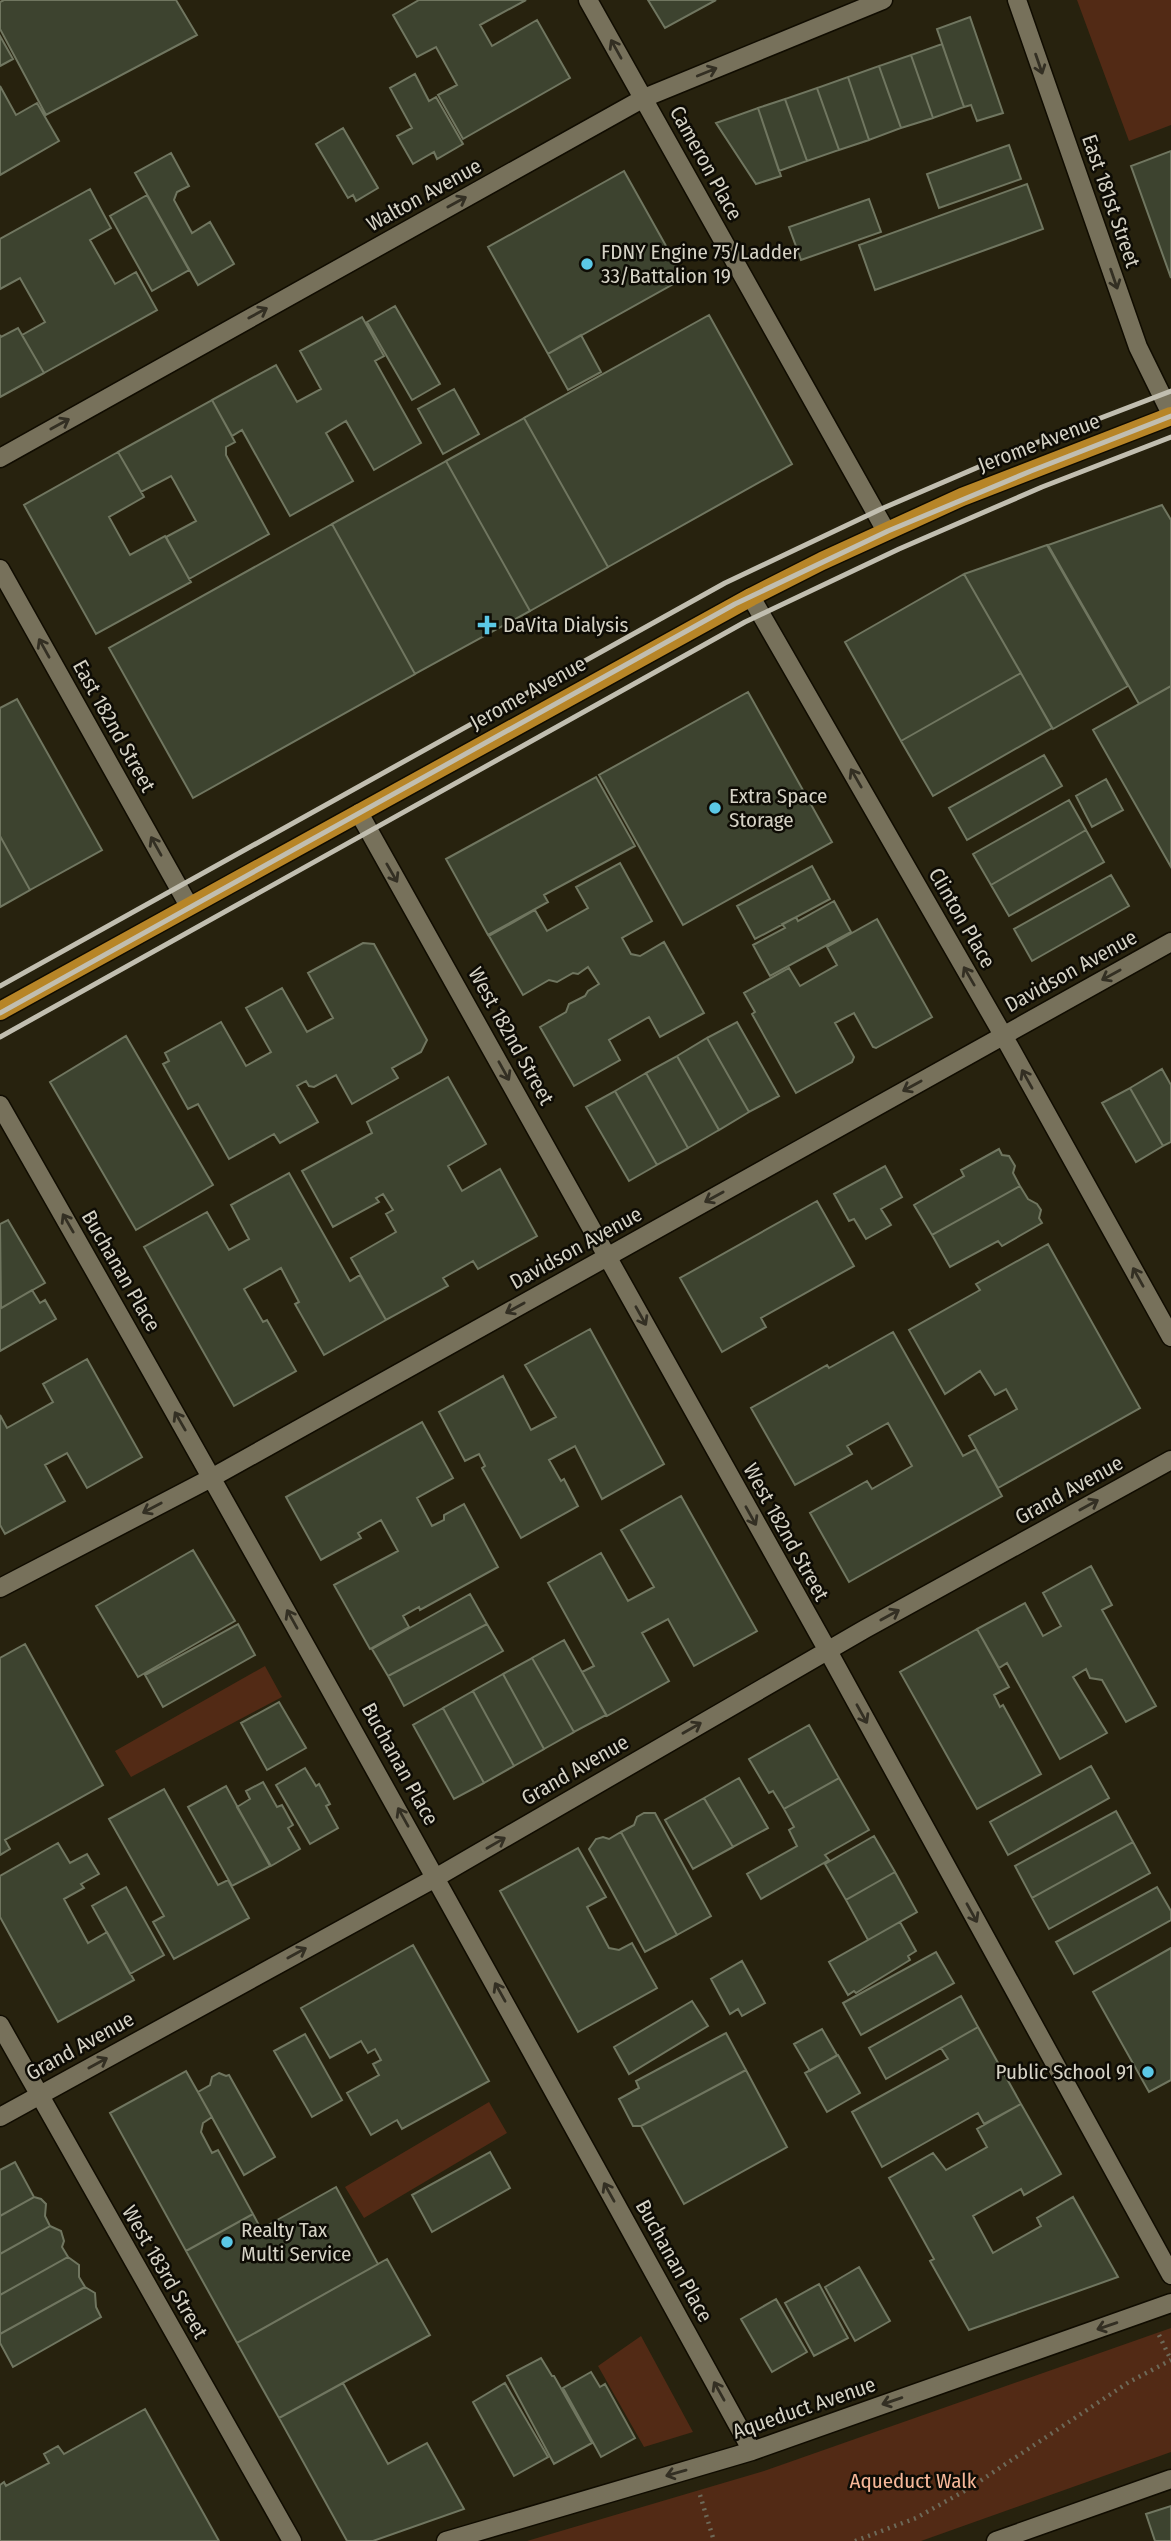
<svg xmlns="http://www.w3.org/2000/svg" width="1171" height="2541" font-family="'Fira Sans Condensed',sans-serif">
  <rect width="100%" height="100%" fill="#27220e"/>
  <path fill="#522a15" d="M1077 0H1171V125L1129 141Z
    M265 1666 282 1697 131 1777 115 1751Z
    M489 2102 507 2133 364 2218 345 2187Z
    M1171 2328V2452L921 2541H527L764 2471Z
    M641 2336 693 2432 644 2447 598 2366Z"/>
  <path fill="#3d432f" stroke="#707660" stroke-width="2" d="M4 0H176L197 35 46 115 0 29V2Z
    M419 0H526L480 25 492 46 537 20 570 78 463 139 438 95 457 85 436 47 417 57 393 15Z
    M648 0H716L665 28Z
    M970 17 1003 113 977 121 971 105 964 107 937 29Z
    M0 36 13 59 0 66Z
    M942 44 964 107 933 118 911 55Z
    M911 55 933 118 901 128 879 66Z
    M879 66 901 128 869 140 848 77Z
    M415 74 429 101 436 97 463 144 437 159 434 152 413 164 397 136 412 128 390 88Z
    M848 77 869 140 839 150 817 88Z
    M0 86 16 115 37 103 59 141 0 175Z
    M817 88 839 150 807 161 785 99Z
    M785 99 807 161 779 171 758 108Z
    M758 108 781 176 756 184 716 123Z
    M343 128 378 188 356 201 353 195 348 198 316 144Z
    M1009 145 1021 179 939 208 927 174Z
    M1171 151V278L1131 166Z
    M171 153 189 186 177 192 174 200 192 233 210 222 234 264 198 285 135 173Z
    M624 171 684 278 548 354 488 247Z
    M1027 184 1043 229 875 290 859 245Z
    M90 189 111 228 90 240 115 284 136 272 157 310 44 373 22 335 45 322 20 278 0 289V239Z
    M147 195 189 270 152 291 110 216Z
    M869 199 881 232 801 260 789 227Z
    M395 306 440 384 412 400 367 322Z
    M709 315 792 464 608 567 524 418Z
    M362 317 384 356 375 361 421 443 374 470 346 421 326 433 353 481 290 516 242 430 232 436 212 400 276 365 297 402 321 389 300 351Z
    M18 328 44 373 0 397V335L1 337Z
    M581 335 601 372 568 390 548 354Z
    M454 389 479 434 443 454 418 409Z
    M212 400 235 442 226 447V455L269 534 189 579 166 537 196 521 174 481 171 476 141 492 118 452Z
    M524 418 608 567 530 611 446 461Z
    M118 452 144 497 109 517 130 555 165 536 191 582 96 634 24 505Z
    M446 461 530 611 415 674 332 524Z
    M1162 505 1171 520V686L1139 704 1048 545Z
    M332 524 415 674 193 798 109 648Z
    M1047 545 1128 686 1053 729 964 574Z
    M964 574 1021 673 901 741 845 642Z
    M1021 673 1052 728 933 796 901 741Z
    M1171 686V867L1093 730Z
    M748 692 832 842 683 925 599 775Z
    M17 699 102 850 30 890 0 836V708Z
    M1044 755 1062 786 967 840 949 808Z
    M596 777 635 846 544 895 548 902 488 935 446 859Z
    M1106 779 1123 810 1092 827 1076 796Z
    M1069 800 1086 830 991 885 973 854Z
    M1086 830 1104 862 1009 916 991 885Z
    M0 836 30 890 0 907Z
    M620 863 652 921 622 938 631 954 640 956 664 942 704 1013 660 1037 649 1017 609 1040 620 1060 574 1086 540 1027 566 1012 569 1004 585 996 588 991 599 984 588 967 578 974 573 973 557 982 549 980 523 995 489 936 535 910 547 931 588 908 576 887Z
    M812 866 830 899 755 939 737 906Z
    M1111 875 1129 906 1032 961 1014 929Z
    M834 901 851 932 770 976 753 945 785 928 782 924 796 917 798 921Z
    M877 919 932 1017 876 1048 873 1047 854 1013 835 1023 854 1057 852 1062 796 1093 752 1014 755 1012 744 993 789 968 800 986 837 965 827 947Z
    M363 943 374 944 427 1040 421 1052 392 1068 398 1078 352 1104 336 1075 314 1087 309 1086 306 1081 297 1086 318 1122 280 1143 274 1134 229 1159 198 1104 188 1109 163 1064 169 1061 165 1053 221 1022 246 1066 271 1052 246 1008 282 988 307 1032 333 1018 308 973Z
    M737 1022 779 1096 749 1112 707 1038Z
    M126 1036 213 1185 136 1230 50 1082Z
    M707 1038 749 1112 719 1130 677 1056Z
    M677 1056 719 1130 688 1148 646 1073Z
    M1162 1069 1171 1085V1142L1163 1146 1130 1088Z
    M646 1073 688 1148 657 1165 615 1091Z
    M448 1077 486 1144 448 1166 462 1191 500 1169 537 1236 478 1269 473 1261 443 1278 448 1286 386 1320 351 1258 396 1232 386 1214 393 1210 383 1194 376 1198 379 1202 333 1227 302 1171 372 1133 367 1122Z
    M1130 1088 1163 1146 1136 1162 1102 1103Z
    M615 1091 657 1165 629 1181 586 1107Z
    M999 1149 1002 1155 1009 1156 1015 1166 1013 1173 1020 1186 932 1235 914 1205 964 1176 961 1170Z
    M885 1166 902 1197 881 1209 891 1225 866 1239 854 1219 849 1221 834 1194Z
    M289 1173 350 1281 360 1275 386 1320 324 1355 295 1304 299 1302 281 1268 244 1289 263 1322 267 1320 296 1371 234 1406 144 1247 207 1212 229 1250 249 1239 231 1205Z
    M1020 1186 1028 1199 1037 1204 1041 1210 1039 1218 1042 1223 1002 1246 998 1241 950 1267 932 1235Z
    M817 1201 854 1266 761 1318 766 1327 722 1352 680 1278Z
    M8 1220 45 1283 1 1308 0 1224Z
    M1048 1244 1140 1408 998 1488 969 1436 1017 1409 1006 1389 995 1395 980 1371 945 1394 909 1330 980 1290 976 1284Z
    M32 1290 40 1303 45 1300 56 1319 0 1351V1309Z
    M590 1329 664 1464 602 1499 575 1446 549 1460 561 1481 564 1479 578 1506 521 1538 482 1468 485 1466 479 1454 465 1461 439 1412 503 1376 531 1430 556 1417 525 1365Z
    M893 1332 963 1456 976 1449 1002 1496 849 1582 810 1513 867 1481 872 1489 912 1466 888 1423 847 1446 852 1454 795 1485 751 1408 827 1365 829 1368Z
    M87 1359 142 1457 87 1488 67 1453 45 1465 65 1501 5 1534 0 1525V1415L7 1428 53 1402 43 1384Z
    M422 1422 453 1478 417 1498 432 1526 444 1520V1515L464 1504 498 1567 420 1610 419 1607 403 1616 409 1627 370 1649 334 1585 398 1551 381 1520 358 1533 361 1538 321 1560 286 1497Z
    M681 1496 757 1631 694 1666 668 1619 642 1633 669 1681 607 1716 582 1672 594 1666 548 1583 601 1553 628 1601 654 1587 621 1530Z
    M193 1550 235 1621 138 1677 96 1606Z
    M1091 1566 1112 1605 1102 1610 1156 1706 1126 1722 1102 1680 1090 1678 1086 1669 1073 1677 1107 1733 1060 1759 1007 1663 999 1668 977 1629 1025 1603 1043 1636 1061 1626 1043 1593Z
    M470 1594 487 1624 388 1676 372 1649Z
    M238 1624 255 1655 163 1707 145 1675Z
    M487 1624 503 1651 404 1706 388 1676Z
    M977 1629 1009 1687 994 1695 1000 1707 1003 1705 1041 1774 977 1809 900 1672Z
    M564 1640 606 1715 574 1732 532 1658Z
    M25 1644 103 1785 5 1840 10 1849 0 1855V1658Z
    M532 1658 574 1732 544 1749 503 1674Z
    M503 1674 544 1749 514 1766 473 1691Z
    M473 1691 514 1766 484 1783 443 1708Z
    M279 1702 306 1748 267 1770 241 1723Z
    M443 1708 484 1783 454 1799 413 1725Z
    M809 1725 839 1778 784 1809 773 1791 769 1793 749 1759Z
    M1091 1766 1109 1798 1008 1855 990 1822Z
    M305 1768 316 1786 319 1784 330 1804 326 1806 338 1828 310 1844 276 1785Z
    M739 1778 768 1828 733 1847 704 1798Z
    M839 1778 869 1830 825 1855 829 1860 761 1899 747 1874 797 1846 789 1830 794 1827 784 1809Z
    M263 1782 277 1807 282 1805 293 1825 288 1828 300 1849 271 1866 237 1807 250 1799 246 1791Z
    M226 1786 270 1866 232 1886 188 1807Z
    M164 1789 218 1885 228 1880 249 1918 174 1959 153 1922 164 1916 109 1819Z
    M704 1798 733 1847 693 1869 665 1820Z
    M1116 1811 1133 1842 1032 1898 1015 1866Z
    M644 1813H655L711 1916 677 1935 621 1832 634 1825 637 1817Z
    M621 1832 677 1935 645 1952 589 1849 596 1839 603 1837 609 1839Z
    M874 1836 895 1872 846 1900 825 1864Z
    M1133 1842 1150 1873 1049 1929 1032 1898Z
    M58 1843 70 1863 87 1854 99 1874 81 1884 84 1888 64 1899 88 1943 107 1932 134 1980 58 2022 0 1917V1876Z
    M578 1848 606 1897 587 1907 609 1948 619 1950 632 1943 657 1988 578 2032 500 1891Z
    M895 1872 917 1912 868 1940 846 1900Z
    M126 1887 164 1955 130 1974 92 1906Z
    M1157 1887 1171 1911V1920L1074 1974 1056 1942Z
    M900 1922 916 1951 908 1956 910 1960 856 1993 854 1991 848 1995 829 1962Z
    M413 1945 489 2081 402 2129 397 2120 371 2135 347 2093 379 2075 373 2064 381 2060 375 2049 368 2053 361 2041 330 2058 301 2008Z
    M1171 1948V2080L1149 2092 1093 1992Z
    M936 1952 954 1983 861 2035 843 2003Z
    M742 1961 765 2003 742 2016 738 2009 730 2014 711 1979Z
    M961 1996 978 2027 886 2079 869 2048Z
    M692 2001 708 2026 629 2074 614 2047Z
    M978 2027 1021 2104 984 2124 978 2113 882 2167 852 2112 948 2059 941 2048Z
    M822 2029 837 2055 810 2071 794 2044Z
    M726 2033 746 2070 641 2126H633L619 2099 639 2088 636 2081Z
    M305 2034 342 2100 312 2117 274 2051Z
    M838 2055 860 2093 827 2112 805 2073Z
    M746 2070 787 2147 684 2204 641 2126Z
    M186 2071 212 2117 203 2123 201 2132 212 2153 218 2150 253 2214 186 2251 110 2113Z
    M219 2073 226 2076 229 2075 275 2157 244 2175 198 2092 210 2085 212 2077Z
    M1021 2104 1061 2174 1024 2195 1021 2189 973 2216 993 2253 1041 2226 1037 2218 1073 2197 1118 2277 969 2330 930 2261 934 2259 889 2178 933 2153 946 2170 987 2147 977 2129Z
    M490 2152 510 2188 432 2232 412 2195Z
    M15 2162 34 2197 0 2216V2170Z
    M336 2187 378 2264 237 2343 186 2251 253 2214 261 2229Z
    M34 2197 41 2199 46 2204 45 2216 50 2226 0 2254V2216Z
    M50 2226 61 2231 64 2241 62 2247 68 2257 0 2295V2254Z
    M68 2257 79 2265V2277L85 2287 0 2334V2295Z
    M387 2259 430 2335 279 2418 237 2343Z
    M859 2267 890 2321 855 2341 825 2287Z
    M819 2284 848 2338 814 2356 785 2303Z
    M85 2287 95 2293 96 2307 101 2317 13 2367 0 2343V2334Z
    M776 2299 807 2352 772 2372 741 2319Z
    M541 2358 552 2376H554L592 2443 554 2464 507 2376Z
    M591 2372 600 2387 605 2384 635 2438 601 2457 563 2388Z
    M343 2383 388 2464 427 2443 464 2509 373 2541H347L279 2418Z
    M505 2383 548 2457 514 2476 473 2402Z
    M145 2409 219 2541H0V2485L4 2482 6 2486 49 2463 44 2454 58 2446 64 2454Z
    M1171 2506V2541H1155L1146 2514Z"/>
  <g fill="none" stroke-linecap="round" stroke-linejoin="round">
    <g stroke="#100c00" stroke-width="21">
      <path id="minor" d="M588 0 886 531
        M1017 0 1138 347 1171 414
        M0 458 644 98 883 0
        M0 569 189 906
        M751 597 1003 1035 1171 1337
        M359 813 828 1651 1171 2275
        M0 1105C255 1551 504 2000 752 2451
        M0 1588 213 1477 1171 942
        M0 2025 292 2541
        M0 2117 437 1877 865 1629 1171 1460
        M446 2541 752 2451 1171 2303
        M996 2541 1171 2479"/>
    </g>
    <g stroke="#100c00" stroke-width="21">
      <path id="major" d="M0 1011 751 597 822 561 962 497 1171 416"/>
    </g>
    <path stroke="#6d6958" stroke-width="4.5" stroke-dasharray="2 5" stroke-linecap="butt" d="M1159 2335 1171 2360
      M700 2495 714 2541
      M855 2541 916 2518 968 2489 1129 2382 1171 2360"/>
    <use href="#minor" stroke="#77715b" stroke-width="18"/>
    <use href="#major" stroke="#b78527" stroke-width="18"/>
    <path stroke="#c1beb0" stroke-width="5" d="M0 986 725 583 881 509 1025 447 1171 391
      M0 1013 735 604 888 531 1031 471 1171 416
      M0 1037 745 622 899 549 1042 487 1171 437"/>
  </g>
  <defs><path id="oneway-shaft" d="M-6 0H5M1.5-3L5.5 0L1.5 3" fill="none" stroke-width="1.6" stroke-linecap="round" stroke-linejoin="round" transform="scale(1.75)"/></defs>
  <g stroke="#332f23">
    <use href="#oneway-shaft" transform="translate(616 49) rotate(-119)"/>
    <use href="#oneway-shaft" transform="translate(1039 64) rotate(71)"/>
    <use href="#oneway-shaft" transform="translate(707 72) rotate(-22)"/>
    <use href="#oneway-shaft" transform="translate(457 202) rotate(-29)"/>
    <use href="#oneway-shaft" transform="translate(1114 279) rotate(71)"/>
    <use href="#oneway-shaft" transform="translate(258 313) rotate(-29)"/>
    <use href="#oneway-shaft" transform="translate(60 424) rotate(-29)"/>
    <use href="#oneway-shaft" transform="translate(44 648) rotate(-119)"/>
    <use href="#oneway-shaft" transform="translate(856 778) rotate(-120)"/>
    <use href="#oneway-shaft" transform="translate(156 846) rotate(-119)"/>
    <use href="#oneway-shaft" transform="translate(392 873) rotate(60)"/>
    <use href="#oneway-shaft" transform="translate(1111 975) rotate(151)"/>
    <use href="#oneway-shaft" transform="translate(969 976) rotate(-120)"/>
    <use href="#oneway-shaft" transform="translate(504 1071) rotate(61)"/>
    <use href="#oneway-shaft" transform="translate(1027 1079) rotate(-119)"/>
    <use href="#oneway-shaft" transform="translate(912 1086) rotate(151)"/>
    <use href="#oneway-shaft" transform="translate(714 1197) rotate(151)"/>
    <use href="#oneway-shaft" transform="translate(68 1223) rotate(-120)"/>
    <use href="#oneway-shaft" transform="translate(1138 1277) rotate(-119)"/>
    <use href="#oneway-shaft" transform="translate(515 1308) rotate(151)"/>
    <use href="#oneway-shaft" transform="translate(641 1316) rotate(61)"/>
    <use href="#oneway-shaft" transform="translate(180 1421) rotate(-120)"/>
    <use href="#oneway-shaft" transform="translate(1089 1505) rotate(-29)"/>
    <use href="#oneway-shaft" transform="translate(152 1508) rotate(152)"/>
    <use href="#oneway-shaft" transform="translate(751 1516) rotate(61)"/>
    <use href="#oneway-shaft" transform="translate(890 1615) rotate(-29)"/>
    <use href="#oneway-shaft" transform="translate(292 1619) rotate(-119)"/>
    <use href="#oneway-shaft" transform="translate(862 1714) rotate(61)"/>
    <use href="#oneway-shaft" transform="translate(692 1728) rotate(-30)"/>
    <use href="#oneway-shaft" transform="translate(403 1817) rotate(-119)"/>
    <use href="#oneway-shaft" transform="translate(496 1843) rotate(-30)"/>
    <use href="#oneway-shaft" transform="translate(972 1913) rotate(61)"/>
    <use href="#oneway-shaft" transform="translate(297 1953) rotate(-29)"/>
    <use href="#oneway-shaft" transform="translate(500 1992) rotate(-119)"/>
    <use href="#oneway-shaft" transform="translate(98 2063) rotate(-29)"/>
    <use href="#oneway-shaft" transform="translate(609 2192) rotate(-119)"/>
    <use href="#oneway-shaft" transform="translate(1107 2326) rotate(161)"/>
    <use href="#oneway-shaft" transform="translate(719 2391) rotate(-119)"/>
    <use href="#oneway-shaft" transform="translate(892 2401) rotate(161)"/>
    <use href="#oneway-shaft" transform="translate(676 2473) rotate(164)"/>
  </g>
  <g fill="#5bc8e6" stroke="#0e0c05" stroke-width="2.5">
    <circle cx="587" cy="264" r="7"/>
    <path d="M483.5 614.5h7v7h7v7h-7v7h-7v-7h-7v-7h7z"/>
    <circle cx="715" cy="808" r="7"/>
    <circle cx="1148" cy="2072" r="7"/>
    <circle cx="227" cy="2242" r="7"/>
  </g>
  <g text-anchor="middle" stroke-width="5" stroke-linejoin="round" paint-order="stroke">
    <g font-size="21" fill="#d5d2c5" stroke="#0e0c05">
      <text transform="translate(706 163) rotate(61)" y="7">Cameron Place</text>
      <text transform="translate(424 195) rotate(-29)" y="7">Walton Avenue</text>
      <text transform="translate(1111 201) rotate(71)" y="7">East 181st Street</text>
      <text transform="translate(1039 443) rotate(-21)" y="7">Jerome Avenue</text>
      <text transform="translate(528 693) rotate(-29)" y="7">Jerome Avenue</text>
      <text transform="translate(114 726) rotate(61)" y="7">East 182nd Street</text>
      <text transform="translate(962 918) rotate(60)" y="7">Clinton Place</text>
      <text transform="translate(1071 971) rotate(-29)" y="7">Davidson Avenue</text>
      <text transform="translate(511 1036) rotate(61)" y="7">West 182nd Street</text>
      <text transform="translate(576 1248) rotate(-29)" y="7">Davidson Avenue</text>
      <text transform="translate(121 1271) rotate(60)" y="7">Buchanan Place</text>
      <text transform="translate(1069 1490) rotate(-29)" y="7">Grand Avenue</text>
      <text transform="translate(786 1532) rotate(61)" y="7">West 182nd Street</text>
      <text transform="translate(400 1764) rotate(61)" y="7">Buchanan Place</text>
      <text transform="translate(575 1770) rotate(-30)" y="7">Grand Avenue</text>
      <text transform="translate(80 2046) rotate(-29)" y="7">Grand Avenue</text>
      <text transform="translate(674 2261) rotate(61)" y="7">Buchanan Place</text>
      <text transform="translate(165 2272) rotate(60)" y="7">West 183rd Street</text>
      <text transform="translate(804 2408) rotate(-19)" y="7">Aqueduct Avenue</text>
    </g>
    <g font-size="21" fill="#d5d2c5" stroke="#0e0c05" text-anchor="start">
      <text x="601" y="259">FDNY Engine 75/Ladder<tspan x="601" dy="24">33/Battalion 19</tspan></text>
      <text x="503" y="632">DaVita Dialysis</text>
      <text x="729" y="803">Extra Space<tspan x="729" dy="24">Storage</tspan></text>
      <text x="1134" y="2079" text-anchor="end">Public School 91</text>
      <text x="241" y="2237">Realty Tax<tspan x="241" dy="24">Multi Service</tspan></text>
    </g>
    <g font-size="21" fill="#f6b799" stroke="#0e0c05">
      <text x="913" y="2488">Aqueduct Walk</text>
    </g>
  </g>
</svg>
